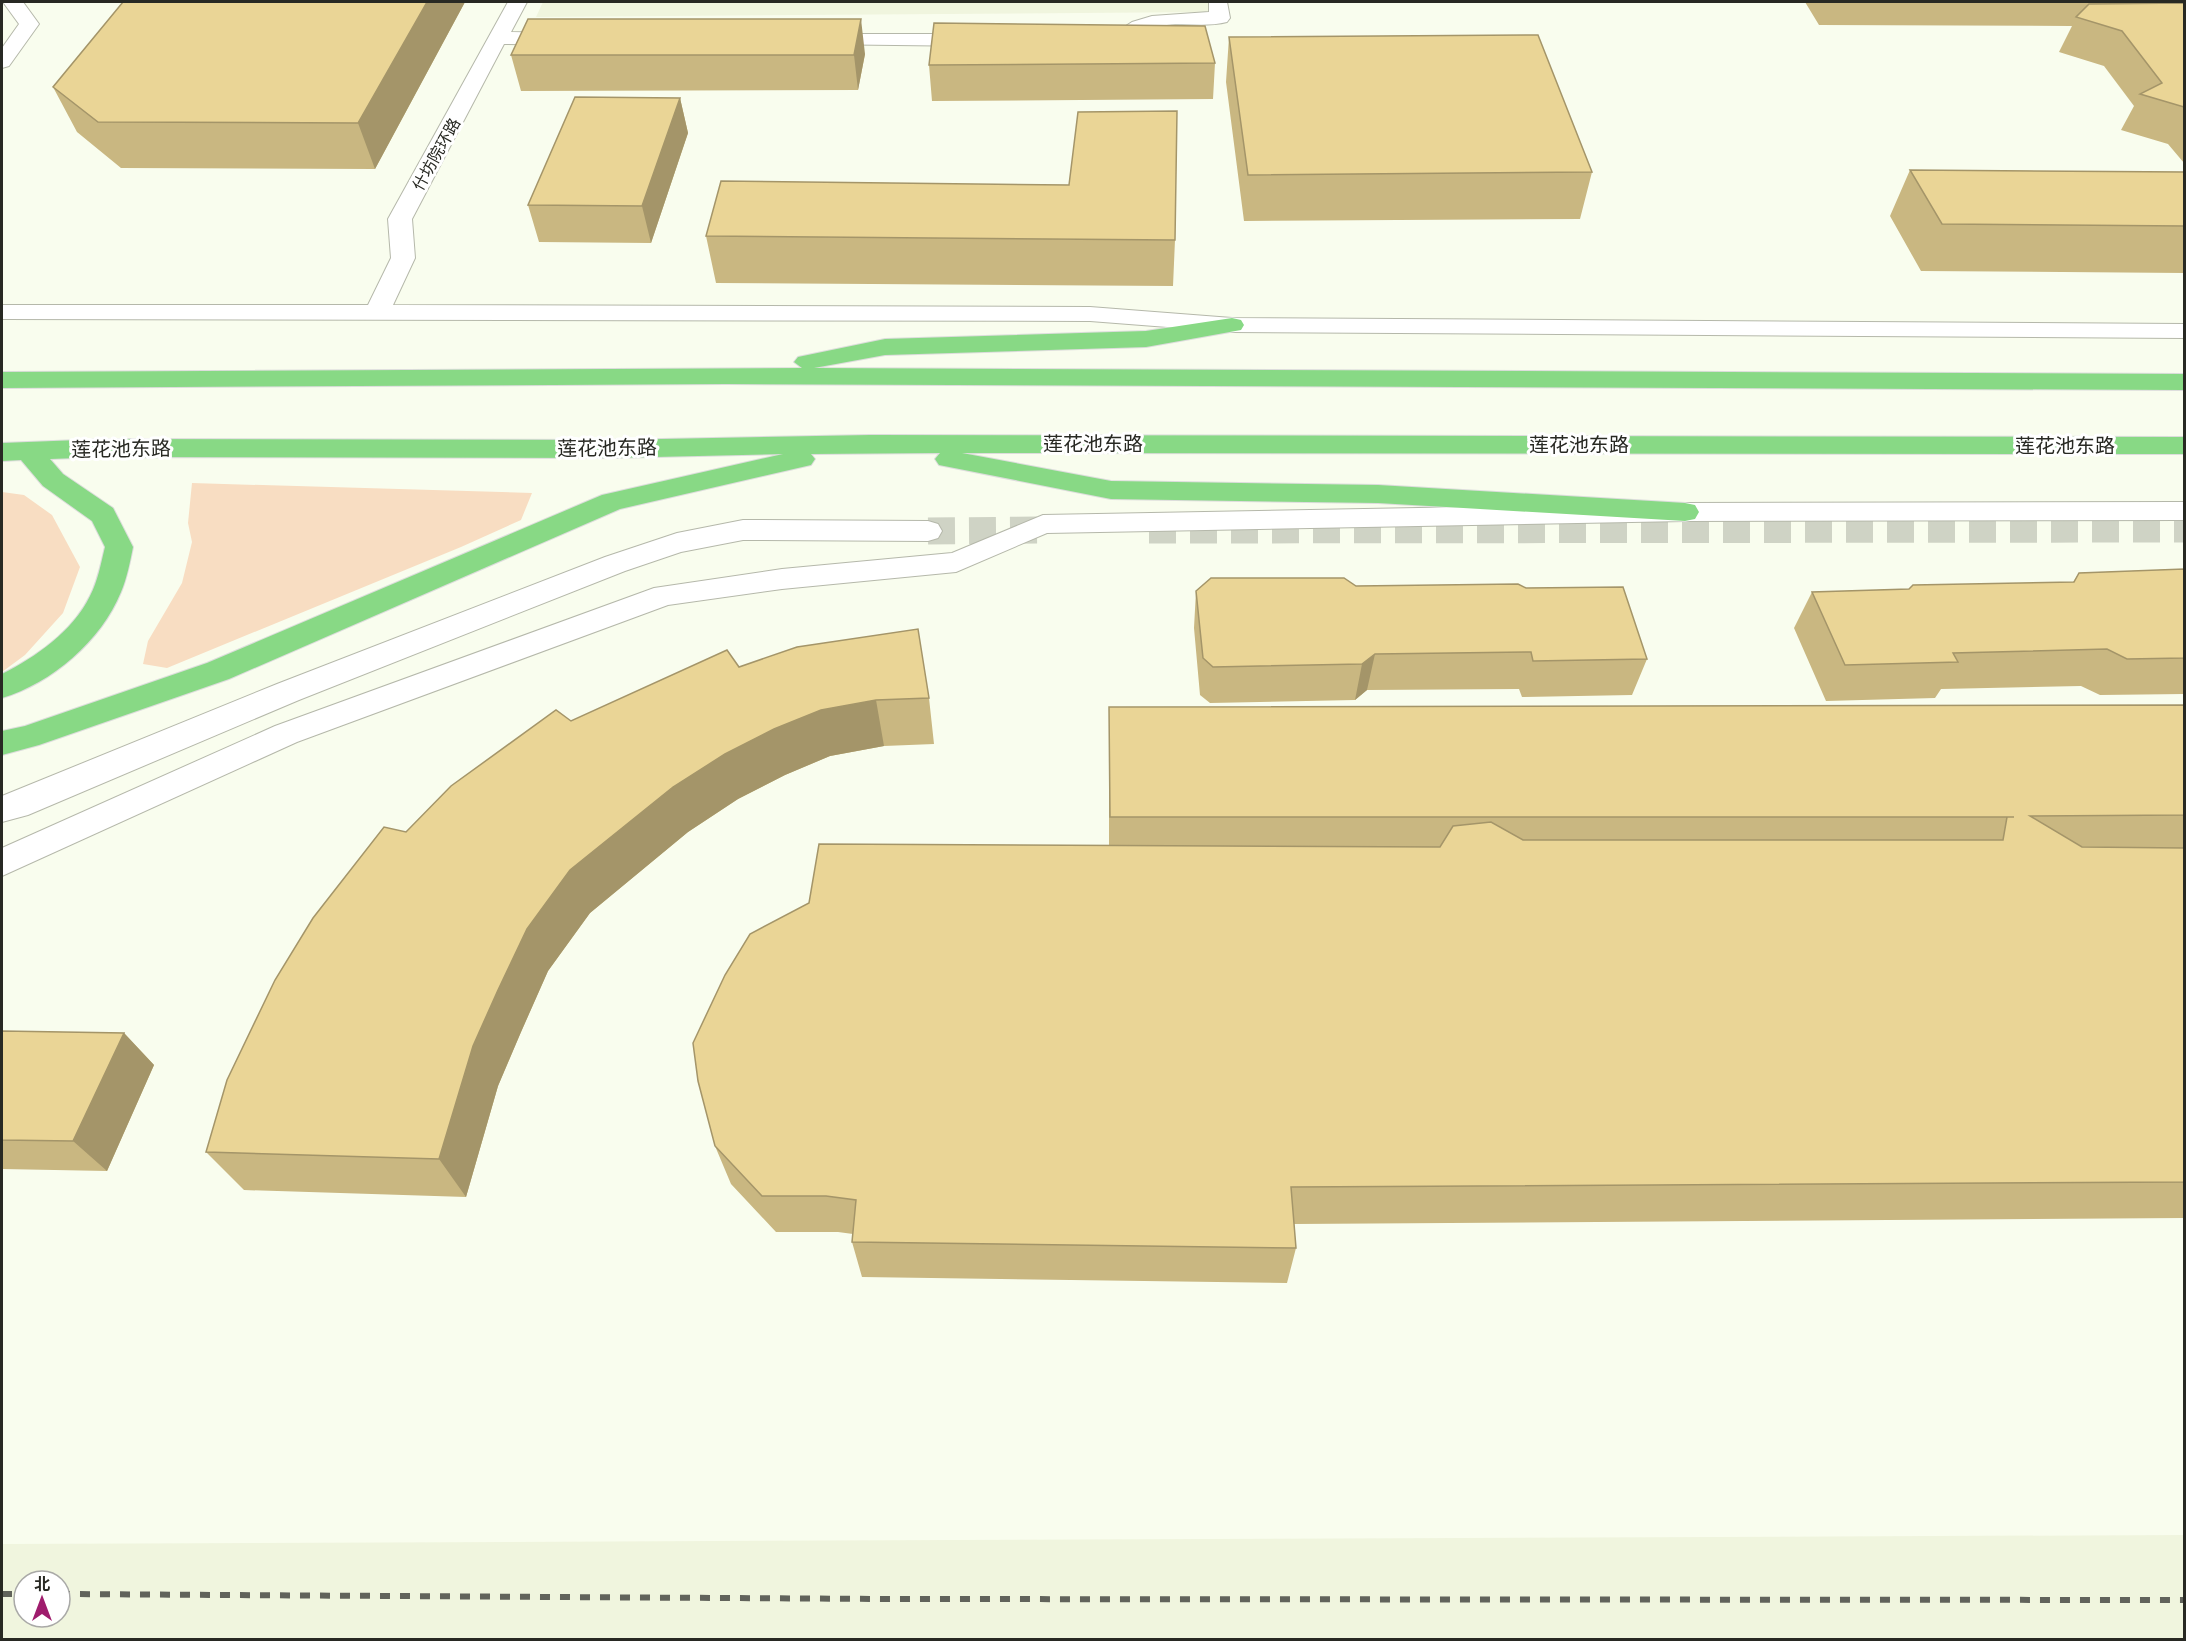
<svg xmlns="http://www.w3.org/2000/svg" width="2186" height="1641" font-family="'Space Grotesk','Noto Sans SC',sans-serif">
  <rect width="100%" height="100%" fill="#f9fdee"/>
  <path fill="#f0f5de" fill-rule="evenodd" d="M543 2H1209L1210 12 536 17Z
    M2184 1535V1640L2 1639V1544ZM24 1581H60V1617H24Z"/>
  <path fill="#f8ddc2" d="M192 483 532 493 521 520 461 547 167 668 143 664 148 641 182 583 192 542 188 523Z
    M2 492 24 495 52 515 80 567 63 613 25 655 2 672Z"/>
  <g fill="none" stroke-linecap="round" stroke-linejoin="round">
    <path stroke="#cfd3c5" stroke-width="27" stroke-dasharray="27 14" stroke-linecap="butt" d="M1149 530 2184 529
      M928 531 1049 530"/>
    <g stroke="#b5b8aa" stroke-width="2">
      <path id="minor" d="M3 2H23L39 24 9 66 2 68V48L19 24Z
        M508 2H527L511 32 564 33 571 35 574 39 571 43 564 45 504 44 412 219 415 258 393 305 1090 307 1232 318 2184 324V338L1232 332 1090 321 2 319V305H368L391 258 388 219Z
        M1209 2H1227L1230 18 1227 22C1204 28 1179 21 1156 27 1127 34 1128 54 1091 45L1088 41 1091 37 1112 35 1132 22 1152 16 1209 12Z
        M819 34H978L985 36 988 40 985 44 978 46 812 44 809 40 812 36Z
        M2184 502V520L1685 521 1047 533 956 572 782 589 668 605 297 742 2 876V848L275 726 654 588 782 569 952 553 1043 515 1685 503Z
        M743 520 928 521 938 524 942 531 938 538 928 541 743 540 681 552 625 571 299 700 28 815 2 822V796L277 684 605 557 677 533Z"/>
    </g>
    <g stroke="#dddddc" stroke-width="2">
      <path id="highway" d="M1232 318 1241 320 1244 325 1241 330 1146 347 885 355 814 368 2184 374V390L726 384 2 388V372L802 368 794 362 798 357 885 339 1146 331Z
        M870 435 2184 437V454L962 453 1111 481 1378 485 1685 503 1695 505 1699 512 1695 519 1685 521 1378 503 1111 499 939 465 935 459 940 453 811 454 815 459 811 465 620 509 229 679 39 745 2 755V731L25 726 207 663 602 495 783 454 610 458 105 457 50 459 63 474 113 508 133 547C130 562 127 578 121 592 101 641 52 683 2 698V674C36 657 73 631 90 596 98 581 101 563 105 547L92 521 43 486 21 460 2 461V443L105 439 610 440Z"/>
    </g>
    <use href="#minor" fill="#fff" fill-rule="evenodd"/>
    <use href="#highway" fill="#88d985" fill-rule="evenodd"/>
    <path stroke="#61635b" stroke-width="6" stroke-dasharray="10 10" stroke-linecap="butt" d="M2 1594H24
      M60 1594 887 1599 2184 1600"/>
  </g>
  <path fill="#c9b781" d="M123 2H465L375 169 121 168 77 132 53 87Z
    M1805 2H2184V163L2168 144 2121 130 2134 106 2104 66 2059 52 2072 26 1819 25Z
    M1229 37 1592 172 1580 219 1244 221 1226 82Z
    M865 54 858 90 521 91 511 55Z
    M1215 63 1213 99 932 101 929 65Z
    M680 98 688 133 651 243 539 242 528 205Z
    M1910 170 2184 172V273L1921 271 1890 216Z
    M706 236 1175 240 1173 286 716 283Z
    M2184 569V694L2100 695 2081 686 1941 689 1935 698 1826 701 1794 628 1812 592 1909 589 2073 582 2079 573Z
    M1196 591 1647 659 1632 695 1522 697 1519 689 1367 690 1355 700 1210 703 1200 695 1194 628Z
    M739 667 929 698 934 744 884 746 830 756 785 775 738 799 688 832 590 913 548 971 521 1032 498 1086 466 1197 244 1190 206 1152 406 832 571 721Z
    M2184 705V1218L1294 1224 1296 1248 1287 1283 862 1277 852 1242 853 1234 838 1232H776L731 1184 715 1146 1109 845V707Z
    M2 1031 124 1033 154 1065 107 1171 2 1169Z"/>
  <path fill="#a49569" d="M427 2H465L375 169 358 123Z
    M861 19 865 54 858 90 854 55Z
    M680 98 688 133 651 243 642 206Z
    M1375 654 1367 690 1355 700 1362 664Z
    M876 700 884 746 830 756 785 775 738 799 688 832 590 913 548 971 521 1032 498 1086 466 1197 439 1159 473 1046 498 990 527 929 570 870 673 787 725 754 774 729 821 710Z
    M124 1033 154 1065 107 1171 73 1141Z"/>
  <path fill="#ead596" stroke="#a49569" stroke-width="1.5" d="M123 2H427L358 123 98 122 53 87Z
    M2184 3V107L2140 94 2162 83 2122 31 2076 17 2089 4Z
    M528 19H861L854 55H511Z
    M934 23 1205 26 1215 63 929 65Z
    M1538 35 1592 172 1248 175 1229 37Z
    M575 97 680 98 642 206 528 205Z
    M1177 111 1175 240 706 236 721 181 1069 185 1078 112Z
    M1910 170 2184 172V226L1942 224Z
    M2184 569V658L2127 659 2107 649 1953 653 1958 662 1845 665 1812 592 1909 589 1913 585 2074 582 2079 573Z
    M1211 578H1344L1356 586 1518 584 1526 588 1623 587 1647 659 1533 661 1531 652 1375 654 1362 664 1213 667 1203 658 1196 591Z
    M918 629 929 698 876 700 821 710 774 729 725 754 673 787 570 870 527 929 498 990 473 1046 439 1159 206 1152 227 1080 275 980 313 918 384 827 406 832 451 786 556 710 571 721 727 650 739 667 797 647Z
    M2184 705V815L2030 816 2082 847 2184 848V1182L1291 1187 1296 1248 852 1242 856 1200 826 1196H762L715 1146 698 1081 693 1043 725 975 750 934 809 903 819 844 1440 847 1453 826 1491 822 1523 840H2003L2007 817H2014H1110L1109 707Z
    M2 1031 124 1033 73 1141 2 1140Z"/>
  <g text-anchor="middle" stroke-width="6" stroke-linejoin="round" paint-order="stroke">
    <g font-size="16" fill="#282923" stroke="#fff">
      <text transform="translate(436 154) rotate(-61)" y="6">什坊院环路</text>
    </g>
    <g font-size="20" fill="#282923" stroke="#fff">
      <text x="1093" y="451">莲花池东路</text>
      <text x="1579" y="452">莲花池东路</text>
      <text x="2065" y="453">莲花池东路</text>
      <text transform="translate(607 448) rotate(-1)" y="7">莲花池东路</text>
      <text transform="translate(121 449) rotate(-1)" y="7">莲花池东路</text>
    </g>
  </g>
  <rect width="2186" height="1641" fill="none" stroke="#282923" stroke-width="6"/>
  <g transform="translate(42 1599)"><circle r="28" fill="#ffffff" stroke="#a9a9a7" stroke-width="1.5"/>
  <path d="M0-4.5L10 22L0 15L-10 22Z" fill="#9f1c6d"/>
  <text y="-9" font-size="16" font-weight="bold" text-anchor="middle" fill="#282923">北</text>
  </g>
</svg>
